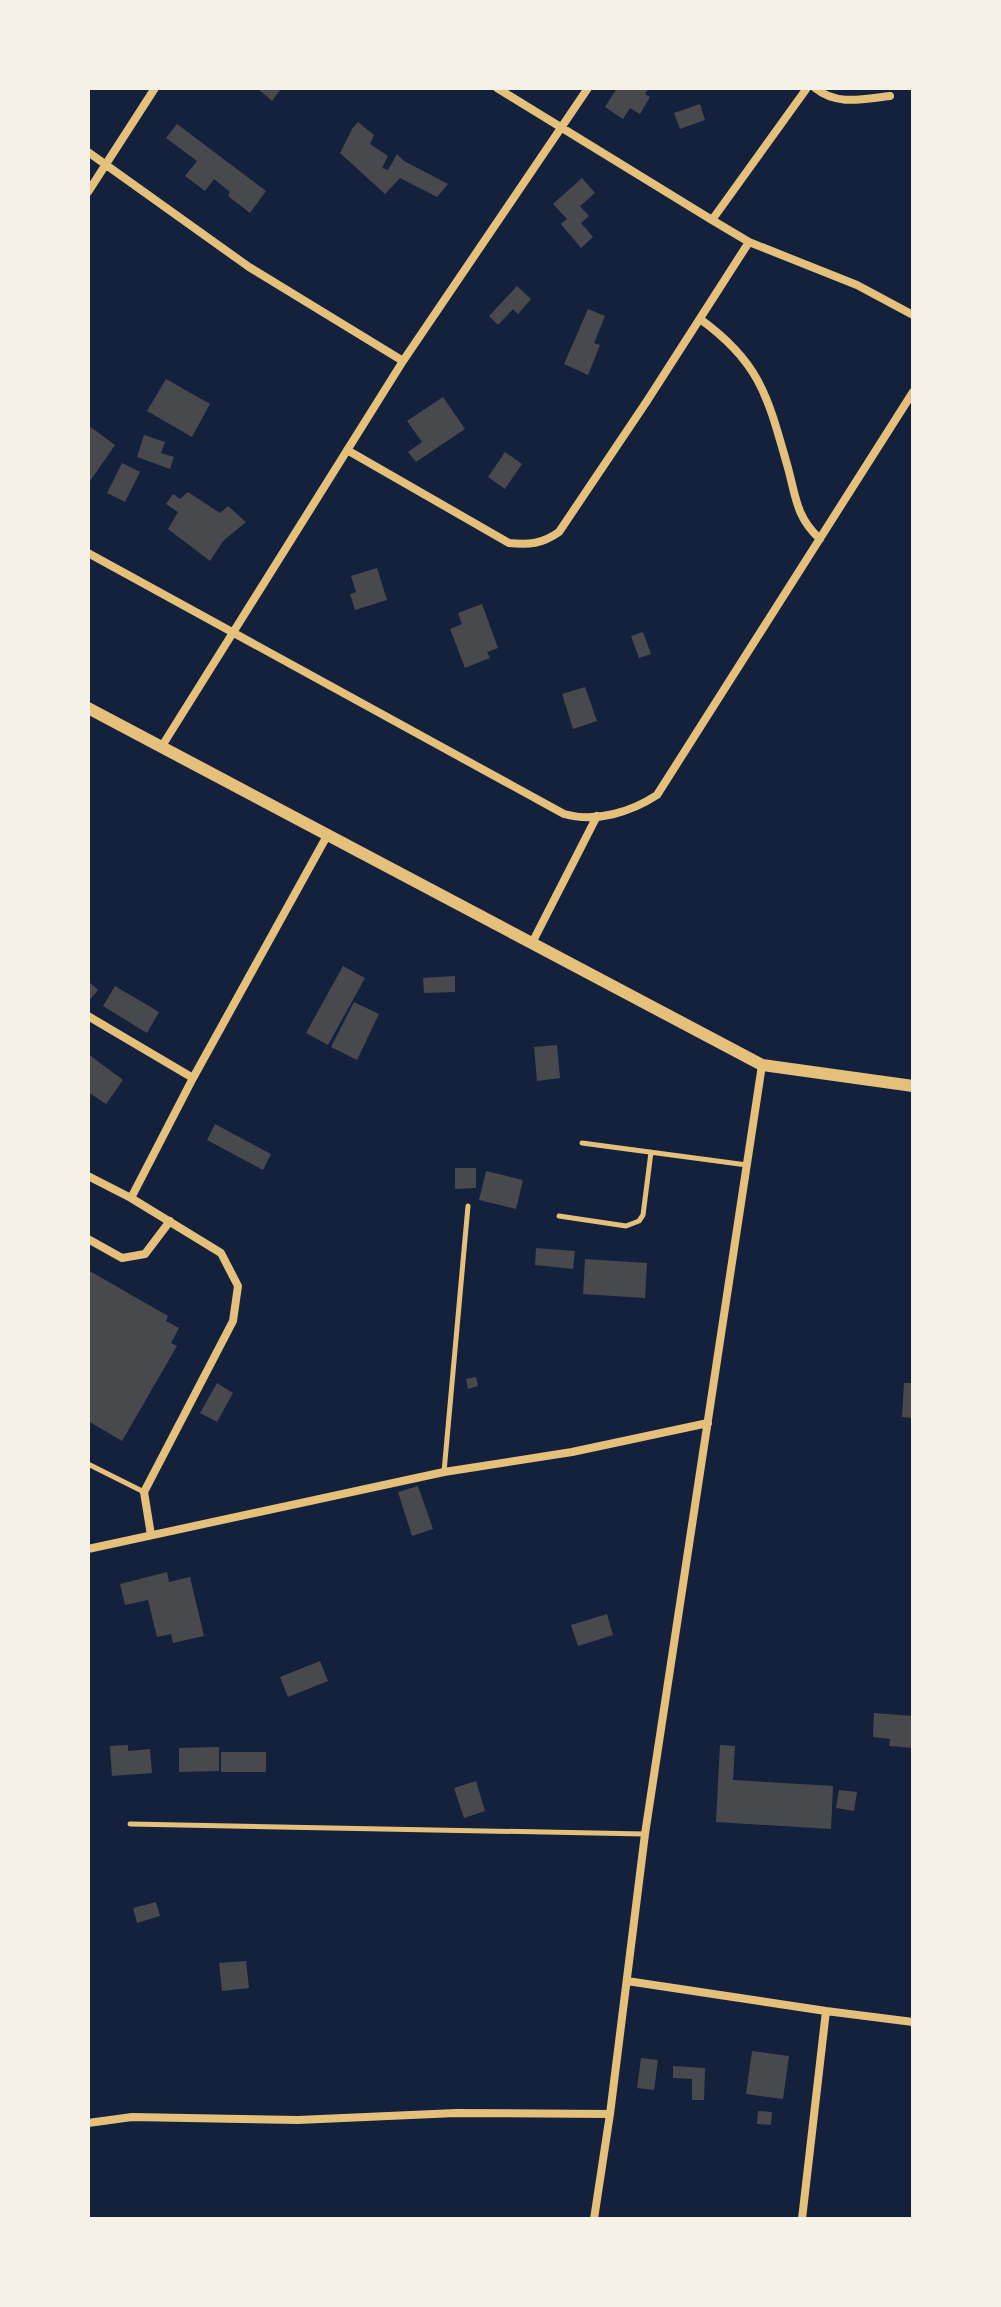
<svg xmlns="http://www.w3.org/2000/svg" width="1001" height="2307" font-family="'Work Sans',sans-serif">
  <rect width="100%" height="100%" fill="#14213d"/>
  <path fill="#48494c" d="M257 88H280L281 89 272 101Z
    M617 88H649L645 94 650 97 640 114 630 108 623 119 605 107Z
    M700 104 705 120 680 129 674 113Z
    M358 122 374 135 370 144 388 156 382 168 388 170 397 154 404 161 448 184 437 197 400 178 385 194 340 153 352 129Z
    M177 124 266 191 250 213 228 196 230 192 214 179 205 191 185 176 197 161 166 138Z
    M582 178 595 193 580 206 589 216 581 223 593 237 581 248 561 224 567 219 553 204Z
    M517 286 531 299 518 314 513 309 498 325 489 316Z
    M588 309 605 316 594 343 600 345 588 375 564 364Z
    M166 379 210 404 192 437 147 411Z
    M443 397 465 429 416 462 408 452 422 442 407 421Z
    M88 425 115 445 88 484Z
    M144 435 165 442 161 453 174 457 170 469 137 457Z
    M505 452 522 464 505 489 488 477Z
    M122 463 140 472 125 502 107 493Z
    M188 492 220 513 228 506 246 522 223 541 210 561 168 529 178 512 166 504 173 494 180 499Z
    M377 568 387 600 355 610 350 594 356 592 351 576Z
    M482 604 498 648 487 652 490 658 465 668 450 629 462 624 458 613Z
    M643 632 651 654 639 658 631 636Z
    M585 687 597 721 573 729 562 694Z
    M343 966 365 978 328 1045 306 1033Z
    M455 976V992L424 993 423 978Z
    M88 981 98 990 88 1002Z
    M115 986 159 1012 147 1033 103 1006Z
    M354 1002 379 1014 357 1060 331 1047Z
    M557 1045 560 1078 537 1081 534 1047Z
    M88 1054 123 1080 106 1104 88 1092Z
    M215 1124 271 1154 263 1170 207 1140Z
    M455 1168H476V1188L455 1189Z
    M486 1171 523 1180 516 1209 479 1200Z
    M536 1248 575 1251 573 1269 535 1265Z
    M585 1259 647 1263 645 1298 583 1294Z
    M88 1270 168 1316 166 1321 179 1328 171 1343 177 1346 122 1441 88 1421Z
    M476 1377 478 1386 468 1389 466 1379Z
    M217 1383 233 1393 217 1422 200 1413Z
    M904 1383H913V1418L902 1417Z
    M418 1486 433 1529 412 1536 398 1492Z
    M167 1572 169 1582 190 1577 204 1636 173 1643 171 1634 157 1637 148 1600 125 1605 120 1584Z
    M607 1614 613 1635 578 1646 571 1625Z
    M320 1661 328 1681 288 1697 280 1677Z
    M874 1713 913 1716V1748L889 1746 890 1739 873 1737Z
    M128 1745V1751L150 1749 152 1773 112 1776 110 1746Z
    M720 1745 735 1746 733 1780 833 1786 831 1829 716 1822Z
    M219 1747V1771L179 1772V1748Z
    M221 1752H266V1772H221Z
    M476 1781 485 1811 464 1818 454 1788Z
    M839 1790 857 1792 854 1811 836 1808Z
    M156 1902 160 1916 137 1923 133 1908Z
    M246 1961 249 1988 222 1991 219 1963Z
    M752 2051 789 2056 783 2099 746 2094Z
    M641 2058 658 2060 654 2090 637 2088Z
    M673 2066 705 2068 704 2100H692V2079L673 2078Z
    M758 2111 772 2112 771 2125 757 2124Z"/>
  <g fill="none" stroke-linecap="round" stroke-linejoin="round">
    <path stroke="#e5c07b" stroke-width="5" d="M582 1143 747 1165
      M559 1216 626 1226 639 1221 643 1215 651 1152
      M88 1464 144 1492
      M444 1472 468 1206
      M130 1824 644 1834"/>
    <path stroke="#e5c07b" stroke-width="8" d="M497 88 712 220 807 88
      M815 88C837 106 863 99 890 96
      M88 152 249 267 403 361
      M88 192 155 88
      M712 220 749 242 857 285 913 315
      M700 319C761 363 768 398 788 468 796 497 796 517 820 539
      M347 450 509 543C529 545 542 544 559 532L647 401 749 242
      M88 553 564 814C596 823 631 812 657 795L913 392
      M162 746 403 361 588 88
      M532 943 597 816
      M88 1016 193 1078
      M88 1176 131 1198 221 1253 238 1286 233 1321 144 1492 151 1535
      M131 1198 193 1078 328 834
      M88 1239 122 1258 145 1254 170 1221
      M88 1549 444 1472 572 1452 708 1423
      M627 1981 826 2011 913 2022
      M88 2123 132 2117 298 2120 456 2113 610 2114
      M594 2219 610 2114 645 1834 762 1065
      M802 2219 826 2011"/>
    <path stroke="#e5c07b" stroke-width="12" d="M88 708 762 1065 913 1086"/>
  </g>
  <rect width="1001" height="2307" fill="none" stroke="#f6f1e7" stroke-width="180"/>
</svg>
